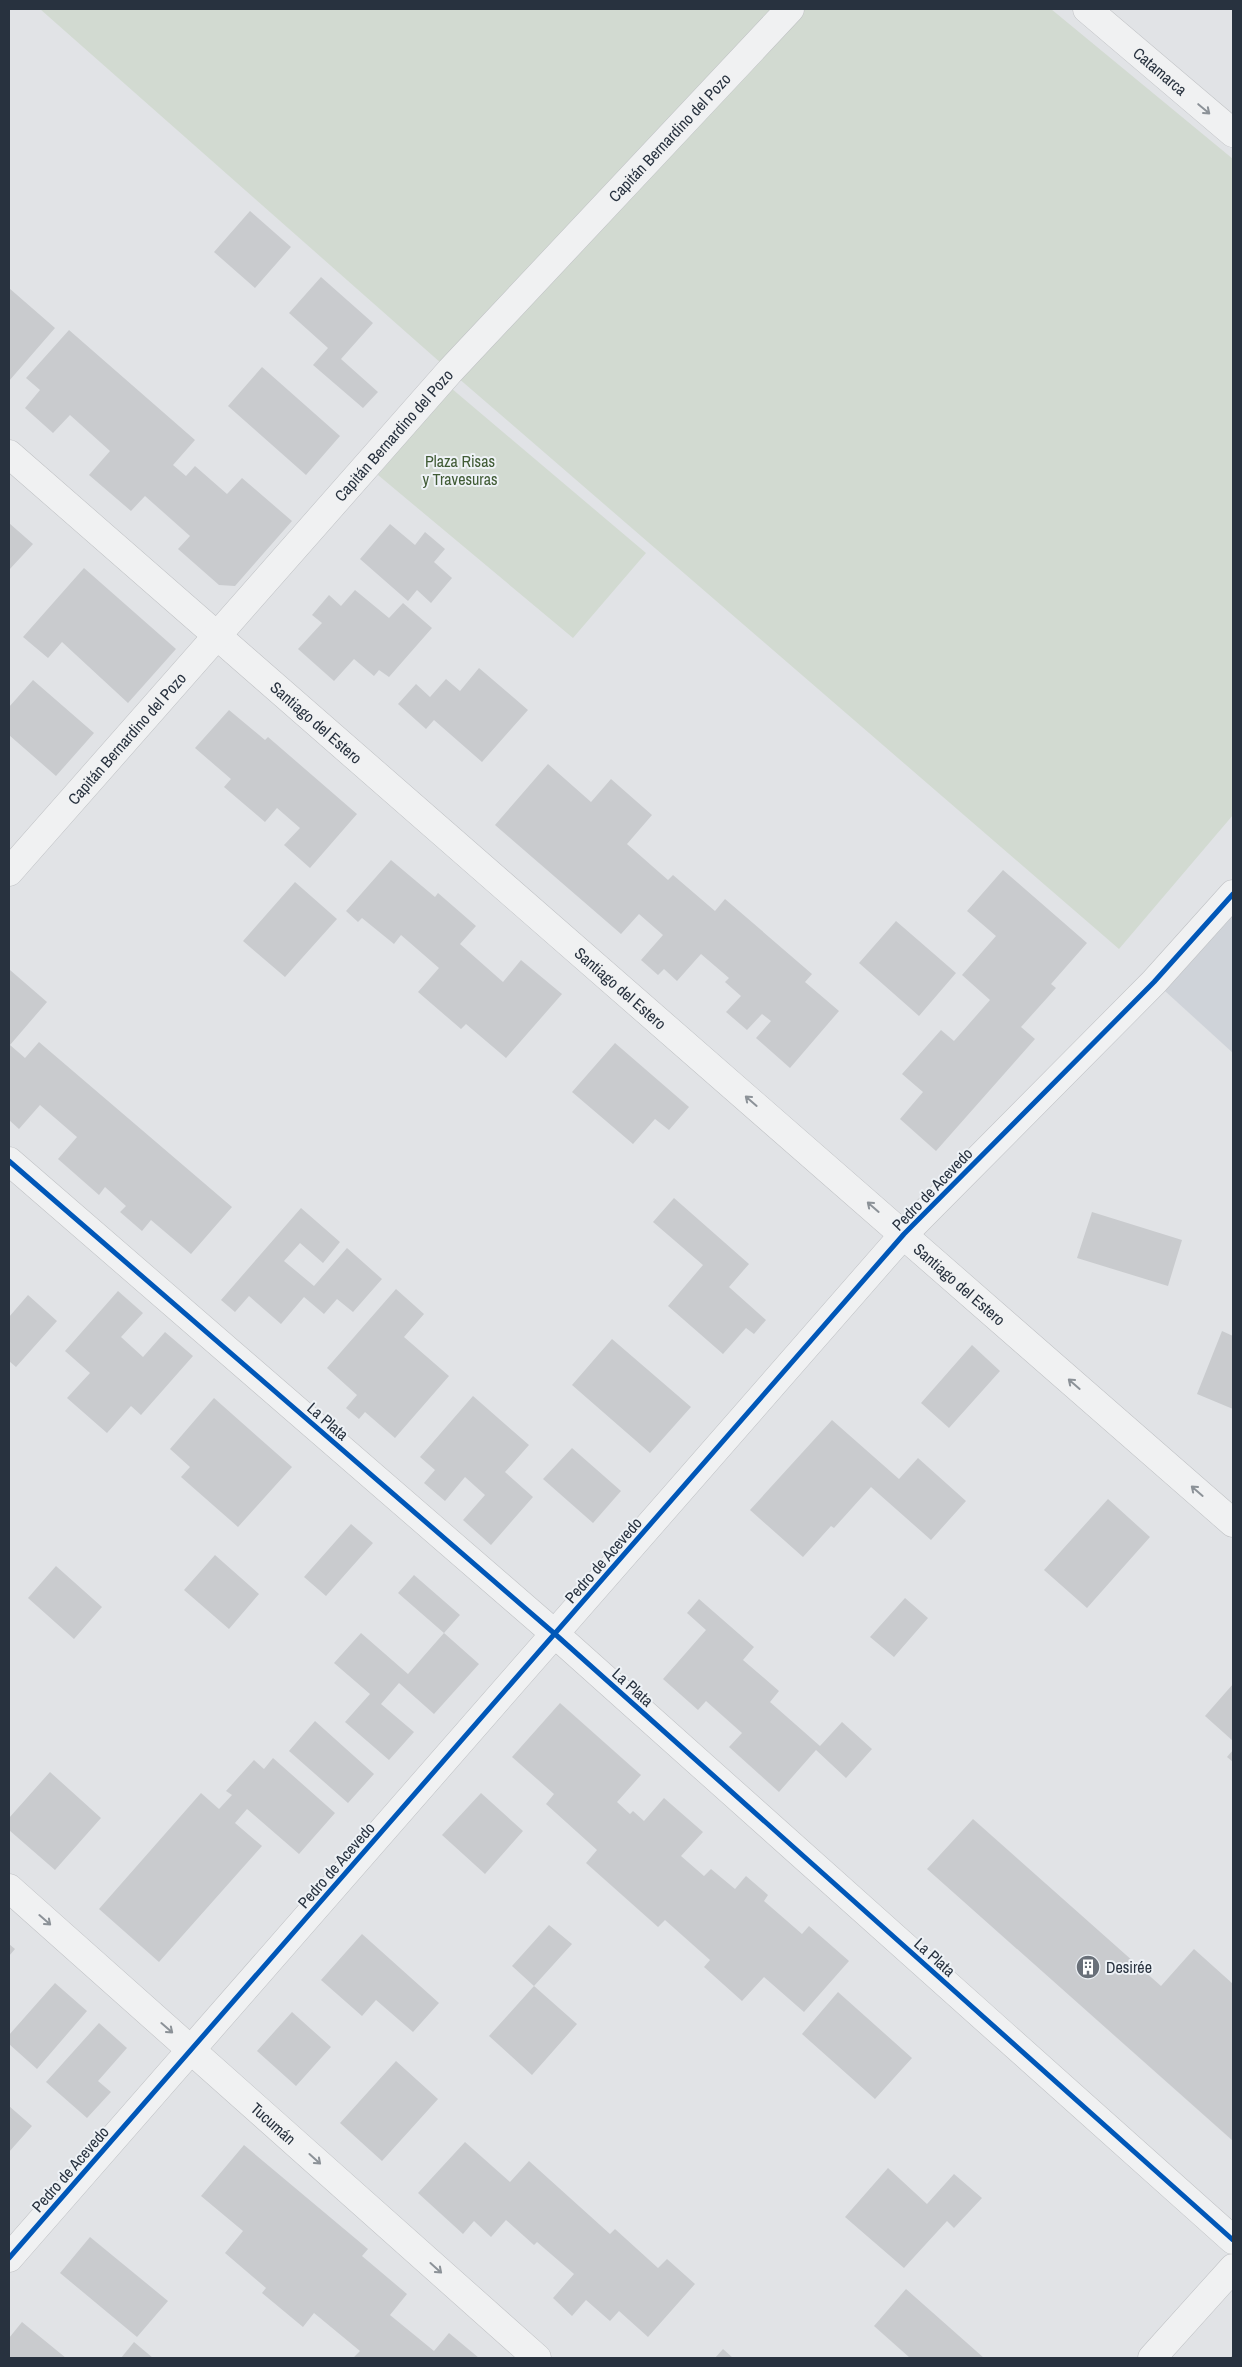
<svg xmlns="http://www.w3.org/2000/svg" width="1242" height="2367" font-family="'Archivo Narrow',sans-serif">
  <rect width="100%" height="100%" fill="#e1e3e6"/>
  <path fill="#cfd3d9" d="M1233 894V1053L1154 981Z"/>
  <path fill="#d2dad1" d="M40 9H1051L1233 159V815L1119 949 450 371Z
    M451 388 646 553 573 638 378 475Z"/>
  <path fill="#c9cbce" d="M250 211 291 247 255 288 214 252Z
    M321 277 373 323 341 359 378 392 363 408 313 365 328 348 289 313Z
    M9 288 55 328 9 381Z
    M69 330 195 440 173 465 186 476 195 466 227 494 242 478 292 521 235 586 219 585 178 549 190 536 145 496 131 511 89 475 110 451 70 415 53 433 25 408 40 390 26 378Z
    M262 367 340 436 306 475 228 406Z
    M9 523 33 544 9 570Z
    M390 524 415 545 425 532 445 549 434 562 452 578 431 603 417 590 408 601 360 559Z
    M84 568 176 649 128 703 62 642 48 658 23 637Z
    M355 590 389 618 403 603 432 628 389 677 379 670 374 676 354 659 334 681 298 649 322 623 312 615 329 595 341 606Z
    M479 668 528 710 482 762 434 720 426 729 398 704 416 684 430 697 446 679 460 691Z
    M33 680 94 733 56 776 9 735V707Z
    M229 710 265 740 268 737 357 814 310 868 284 845 300 828 277 808 265 822 224 787 231 779 195 748Z
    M548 764 591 802 611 779 652 815 627 844 668 880 673 875 715 911 725 899 812 974 805 982 839 1011 790 1068 756 1038 771 1021 762 1014 747 1030 726 1012 741 996 725 982 729 978 701 954 677 981 664 969 658 975 641 960 663 935 639 914 621 934 495 825Z
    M391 860 435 897 438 893 476 926 460 944 503 982 521 960 562 994 506 1058 466 1024 461 1029 418 992 439 968 401 935 394 944 362 918 358 922 346 911Z
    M1003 870 1087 943 1051 984 1056 988 1021 1027 1035 1039 936 1151 900 1119 923 1092 902 1074 941 1030 954 1041 990 1000 962 975 996 936 967 911Z
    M295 882 337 919 285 977 243 941Z
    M896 921 956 973 919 1016 859 963Z
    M10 970 47 1002 10 1045 25 1058 39 1042 232 1207 191 1254 151 1220 142 1231 120 1212 126 1206 105 1187 99 1195 58 1159 77 1137 40 1105 19 1129 9 1120Z
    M615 1043 689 1107 669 1130 655 1119 633 1144 572 1092Z
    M674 1198 749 1264 729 1287 766 1320 754 1334 746 1328 723 1354 668 1306 703 1265 653 1222Z
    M301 1208 340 1242 323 1263 300 1243 284 1261 314 1286 347 1248 382 1279 353 1312 337 1299 324 1314 304 1297 281 1324 249 1296 235 1312 221 1300Z
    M1092 1212 1182 1240 1168 1286 1077 1258Z
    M396 1289 424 1314 404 1337 449 1376 395 1438 365 1412 359 1419 346 1408 357 1395 327 1368Z
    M118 1291 143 1313 121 1337 143 1357 165 1332 193 1356 141 1415 131 1406 107 1433 67 1398 90 1373 65 1351Z
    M28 1295 57 1321 16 1367 9 1361V1317Z
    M1222 1331 1233 1336V1409L1197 1394Z
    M612 1339 691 1407 650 1453 572 1385Z
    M972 1345 1000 1371 949 1428 921 1403Z
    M473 1396 529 1445 505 1472 533 1497 491 1545 463 1520 485 1495 465 1477 445 1501 424 1483 435 1470 420 1457Z
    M214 1398 292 1467 238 1527 181 1477 190 1467 170 1449Z
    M832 1420 899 1479 918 1458 966 1501 931 1540 871 1487 834 1528 831 1526 803 1557 750 1510Z
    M572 1448 621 1491 593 1523 543 1479Z
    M1108 1499 1150 1537 1087 1608 1044 1570Z
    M351 1524 373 1543 326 1596 304 1577Z
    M215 1555 259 1594 229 1629 184 1590Z
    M56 1566 102 1607 74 1639 28 1598Z
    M414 1575 460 1615 444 1633 398 1593Z
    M905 1598 928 1618 894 1657 870 1637Z
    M699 1599 754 1647 743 1660 779 1691 770 1702 820 1746 842 1722 872 1749 846 1778 816 1750 779 1792 729 1747 742 1733 706 1701 698 1710 663 1679 706 1630 687 1613Z
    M361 1633 408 1674 444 1633 479 1664 434 1714 399 1683 381 1704 414 1732 389 1760 345 1722 370 1694 334 1663Z
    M1233 1684V1741L1205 1716Z
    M560 1703 641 1775 617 1802 630 1814 633 1811 644 1821 664 1798 703 1832 681 1856 704 1876 711 1869 735 1889 746 1876 768 1895 764 1901 802 1934 809 1926 849 1961 804 2012 764 1977 742 2001 704 1967 710 1960 665 1920 658 1927 586 1863 597 1850 546 1804 554 1794 512 1757Z
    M315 1721 374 1774 348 1803 289 1751Z
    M1233 1750V1762L1227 1757Z
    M273 1758 335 1813 299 1854 247 1809 235 1823 262 1846 159 1962 99 1909 201 1793 219 1809 232 1795 226 1791 254 1760 264 1769Z
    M50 1772 101 1818 55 1870 9 1830V1818Z
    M481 1793 523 1831 485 1874 442 1835Z
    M973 1819 1161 1986 1194 1949 1233 1984V2141L927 1869Z
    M549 1925 572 1944 534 1986 512 1966Z
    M362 1934 439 2003 413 2032 376 2000 362 2016 321 1980Z
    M9 1944 15 1949 9 1956Z
    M55 1983 87 2011 37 2069 9 2044V2035Z
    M534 1986 577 2024 532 2075 489 2036Z
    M838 1992 912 2058 875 2099 802 2034Z
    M292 2012 331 2047 296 2086 257 2051Z
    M99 2023 127 2048 98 2081 111 2092 87 2118 46 2082Z
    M396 2061 438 2099 382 2161 340 2123Z
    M9 2106 32 2126 9 2152Z
    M465 2142 510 2182 529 2161 610 2234 615 2229 658 2268 667 2259 695 2284 648 2337 619 2311 610 2321 586 2300 572 2316 553 2298 574 2274 537 2242 534 2245 506 2220 491 2237 474 2221 463 2234 418 2193Z
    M244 2145 368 2249 362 2256 407 2294 390 2315 434 2351 449 2333 479 2358H353L360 2351 314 2313 303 2327 262 2293 266 2288 225 2253 243 2231 201 2196Z
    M888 2168 927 2204 954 2174 982 2198 954 2228 947 2221 904 2268 845 2217Z
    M90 2237 168 2301 137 2337 60 2273Z
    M906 2289 984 2358H910L874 2326Z
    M22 2322 66 2358H9V2338Z
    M134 2342 153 2358H121Z
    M723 2349 733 2358H715Z"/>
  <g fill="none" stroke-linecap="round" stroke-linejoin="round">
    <g stroke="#bfc1c4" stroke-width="29">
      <g id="minor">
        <path id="s1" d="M1087 9 1233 133"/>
        <path id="s2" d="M9 454 1233 1523"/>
        <path id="s3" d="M9 872 450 371 790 9"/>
        <path d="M9 1161 555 1634 1233 2240"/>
        <path id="s4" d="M9 1888 537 2358"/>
        <path d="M9 2258 904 1234 1154 982 1233 894"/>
        <path d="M1152 2358 1233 2268"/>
      </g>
    </g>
    <path stroke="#bfc2c6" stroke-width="3" stroke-dasharray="4 4" stroke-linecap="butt" d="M1232 2358 1233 2357"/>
    <use href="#minor" stroke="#f0f1f2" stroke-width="28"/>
    <g stroke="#eef2f6" stroke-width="8">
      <path id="cycleway" d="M9 1161 555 1634 1233 2240
        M9 2258 904 1234 1154 982 1233 894"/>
    </g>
    <use href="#cycleway" stroke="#0057b8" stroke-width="5"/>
  </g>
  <defs><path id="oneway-shaft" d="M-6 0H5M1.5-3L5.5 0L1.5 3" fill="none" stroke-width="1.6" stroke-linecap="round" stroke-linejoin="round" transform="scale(1.25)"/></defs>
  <g stroke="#8c9298">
    <use href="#oneway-shaft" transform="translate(1204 109) rotate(40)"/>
    <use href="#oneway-shaft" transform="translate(751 1101) rotate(-139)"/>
    <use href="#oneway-shaft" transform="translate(873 1207) rotate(-139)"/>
    <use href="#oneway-shaft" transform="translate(1074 1384) rotate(-139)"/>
    <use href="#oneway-shaft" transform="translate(1197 1491) rotate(-139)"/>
    <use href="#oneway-shaft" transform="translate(45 1920) rotate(41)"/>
    <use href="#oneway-shaft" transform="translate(167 2028) rotate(41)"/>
    <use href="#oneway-shaft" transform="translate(315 2159) rotate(42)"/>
    <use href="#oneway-shaft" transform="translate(436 2268) rotate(42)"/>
  </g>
  <defs>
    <g id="building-disc" transform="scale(1.25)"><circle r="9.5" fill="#697079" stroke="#eef2f6"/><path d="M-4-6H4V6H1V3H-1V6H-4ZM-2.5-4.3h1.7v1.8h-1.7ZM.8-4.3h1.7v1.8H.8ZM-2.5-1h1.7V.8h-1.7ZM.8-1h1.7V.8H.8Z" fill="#fff"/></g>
  </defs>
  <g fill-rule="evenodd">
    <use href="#building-disc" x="1088" y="1967"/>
  </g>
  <g text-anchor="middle" stroke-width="4" stroke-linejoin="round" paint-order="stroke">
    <g font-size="16" fill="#28323f" stroke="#eef2f6">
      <text dy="6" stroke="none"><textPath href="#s1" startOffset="96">Catamarca</textPath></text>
      <text dy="6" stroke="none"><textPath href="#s3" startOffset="988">Capitán Bernardino del Pozo</textPath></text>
      <text dy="6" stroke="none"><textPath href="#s3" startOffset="582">Capitán Bernardino del Pozo</textPath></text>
      <text dy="6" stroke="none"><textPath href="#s2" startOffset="408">Santiago del Estero</textPath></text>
      <text dy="6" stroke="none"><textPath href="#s3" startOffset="178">Capitán Bernardino del Pozo</textPath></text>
      <text dy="6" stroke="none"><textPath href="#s2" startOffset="812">Santiago del Estero</textPath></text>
      <text transform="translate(932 1189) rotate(-46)" y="6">Pedro de Acevedo</text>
      <text dy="6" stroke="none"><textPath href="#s2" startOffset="1262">Santiago del Estero</textPath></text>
      <text transform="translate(328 1421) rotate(41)" y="6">La Plata</text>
      <text transform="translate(603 1560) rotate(-49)" y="6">Pedro de Acevedo</text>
      <text transform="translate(633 1687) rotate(42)" y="6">La Plata</text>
      <text transform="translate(336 1865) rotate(-49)" y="6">Pedro de Acevedo</text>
      <text transform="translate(935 1957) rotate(42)" y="6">La Plata</text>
      <text dy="6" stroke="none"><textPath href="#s4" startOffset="354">Tucumán</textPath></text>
      <text transform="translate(70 2169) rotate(-49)" y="6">Pedro de Acevedo</text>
    </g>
    <g font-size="16" fill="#405b35" stroke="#eef2f6">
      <text x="460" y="467">Plaza Risas<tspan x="460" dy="18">y Travesuras</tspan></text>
    </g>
    <g font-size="16" fill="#28323f" stroke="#eef2f6" text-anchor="start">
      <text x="1106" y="1973">Desirée</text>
    </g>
  </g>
  <rect width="1242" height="2367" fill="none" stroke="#28323f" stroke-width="20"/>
</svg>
